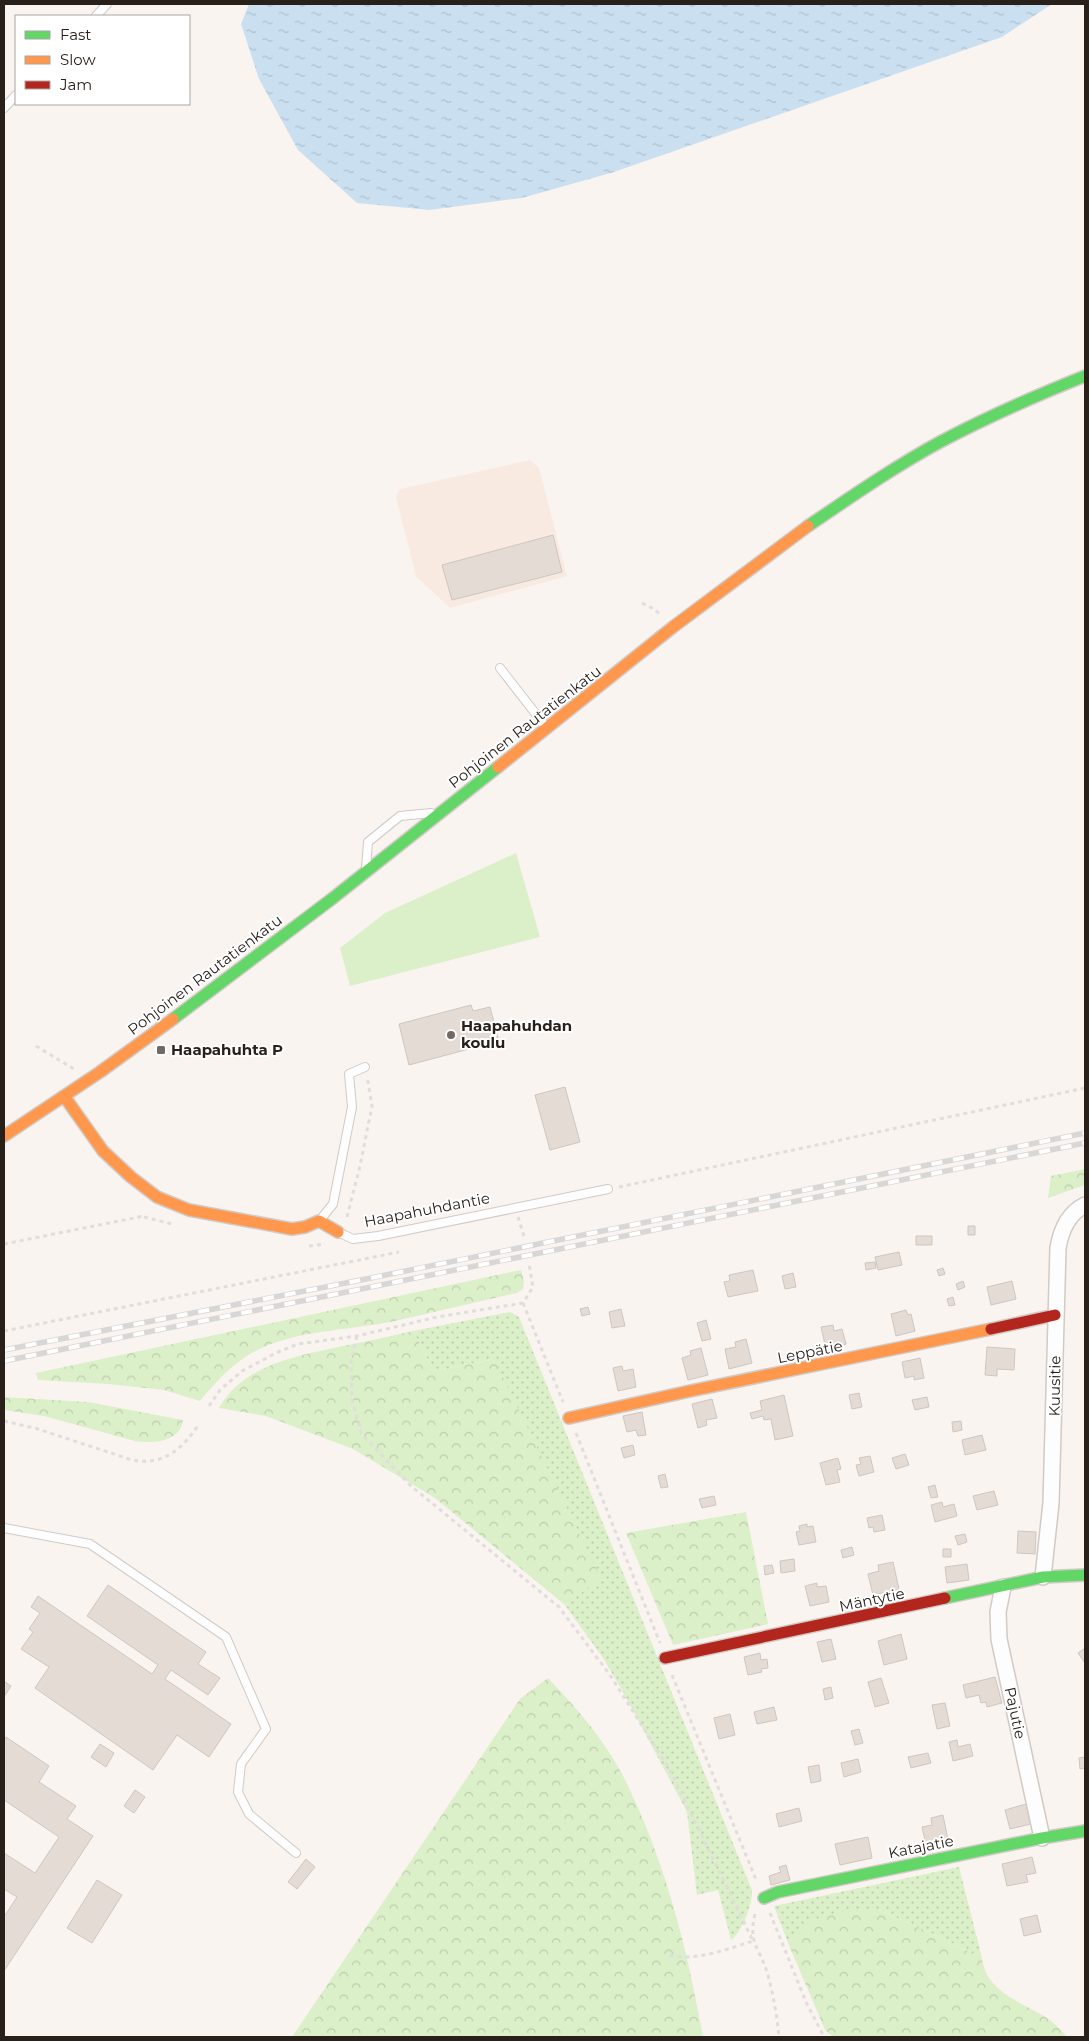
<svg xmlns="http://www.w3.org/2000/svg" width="1089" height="2041" font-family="Montserrat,sans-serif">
  <defs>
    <pattern id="grass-dots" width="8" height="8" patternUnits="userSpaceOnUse" patternTransform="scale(1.25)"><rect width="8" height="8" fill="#dbefc9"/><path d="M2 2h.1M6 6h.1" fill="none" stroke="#bccdac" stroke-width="1.8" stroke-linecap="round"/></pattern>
    <pattern id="forest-crowns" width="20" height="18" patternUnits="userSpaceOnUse" patternTransform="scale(1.25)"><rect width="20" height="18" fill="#dbefc9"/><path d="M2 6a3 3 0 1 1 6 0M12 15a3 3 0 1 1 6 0" fill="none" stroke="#bccdac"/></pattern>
    <pattern id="water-ripples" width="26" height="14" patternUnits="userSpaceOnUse" patternTransform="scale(1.25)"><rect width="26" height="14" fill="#cae0f1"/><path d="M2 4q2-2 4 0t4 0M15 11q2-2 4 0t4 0" fill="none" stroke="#aec0ce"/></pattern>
  </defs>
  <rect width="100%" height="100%" fill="#faf4f0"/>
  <path fill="#f8eae0" d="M530 460 539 468 567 576 450 608 416 576 396 497 398 492 400 489Z"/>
  <path fill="url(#grass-dots)" d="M510 1312 519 1317 752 1890C753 1903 742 1933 731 1940L718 1890 697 1895 687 1812 622 1690 603 1658 565 1605 600 1578 493 1359 434 1371 413 1331Z
    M959 1867 982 1958 942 1938 879 1910 812 1920 788 1943 774 1906Z"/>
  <path fill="url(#forest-crowns)" d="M1085 1169V1185L1048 1198 1051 1176Z
    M521 1270 524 1281 523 1289 517 1293C475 1302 433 1313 390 1322 345 1331 291 1330 250 1354 230 1366 215 1383 200 1401L164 1390 108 1384 38 1380 36 1373Z
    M413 1331 434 1371 494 1359 601 1578 565 1605 435 1498 353 1449 266 1416 219 1408C244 1365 293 1357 338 1347 363 1342 388 1337 413 1331Z
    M4 1397 88 1402 183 1420C181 1442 152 1444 135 1441L44 1416 4 1410Z
    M746 1512 768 1624 673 1645 626 1533Z
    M548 1678C576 1707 603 1738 622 1774 664 1856 687 1947 703 2037H292L520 1699Z
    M879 1910 942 1938 982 1958C986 1991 1019 2001 1044 2016 1053 2021 1060 2029 1067 2037H833L825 2030 788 1943 812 1920 844 1911Z"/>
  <path fill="#dbefc9" d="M516 853 540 937 350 986 340 948 385 913Z"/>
  <path fill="url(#water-ripples)" d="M249 4H1052L1002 37 614 172 522 198 429 210 357 203 298 150 259 79 241 24Z"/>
  <path fill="#e4dbd4" stroke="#cdc6c1" d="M553 535 562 572 452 600 442 565Z
    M471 1005 473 1011 490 1007 499 1041 409 1065 399 1024Z
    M565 1087 580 1142 550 1150 535 1095Z
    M968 1226H975V1235H968Z
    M916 1236H932V1245H916Z
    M899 1252 902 1265 878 1270 875 1257Z
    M875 1262 876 1268 866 1270 865 1263Z
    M943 1268 945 1274 939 1276 937 1270Z
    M753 1270 758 1291 728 1297 724 1282 730 1281 729 1275Z
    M793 1273 796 1287 785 1289 782 1276Z
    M963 1281 965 1287 958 1290 956 1284Z
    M1012 1281 1016 1299 991 1305 987 1287Z
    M953 1297 955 1305 949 1306 947 1299Z
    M588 1307 590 1314 582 1316 580 1309Z
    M621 1309 625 1326 612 1328 609 1312Z
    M906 1310 908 1315 911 1314 915 1331 896 1336 891 1314Z
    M706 1320 711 1339 702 1341 697 1323Z
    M833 1325 834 1331 842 1329 846 1344 826 1349 821 1327Z
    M746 1339 752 1363 729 1369 725 1349 736 1347 735 1342Z
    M987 1347 1015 1349 1014 1370 997 1369V1376L985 1375Z
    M701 1348 708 1375 688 1380 682 1358 691 1355 690 1351Z
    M920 1358 924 1378 914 1380V1376L905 1378 902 1362Z
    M622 1366 623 1371 633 1369 636 1387 618 1391 613 1368Z
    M859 1393 862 1407 852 1409 849 1395Z
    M784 1395 793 1436 775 1440 771 1419 764 1420 763 1416 752 1419 750 1413 762 1410 760 1401Z
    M927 1397 929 1407 915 1410 912 1400Z
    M712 1399 717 1418 706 1420 707 1425 698 1428 692 1404Z
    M642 1412 646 1435 638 1436 636 1430 627 1432 623 1416Z
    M961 1421 962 1430 953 1432 952 1422Z
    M982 1435 986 1450 965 1455 962 1440Z
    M633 1445 635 1455 624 1458 621 1448Z
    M905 1454 909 1465 896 1469 892 1458Z
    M870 1456 874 1472 859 1476 856 1465 861 1464 859 1458Z
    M838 1458 841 1469 837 1470 840 1482 826 1485 820 1463Z
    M665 1474 668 1487 661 1488 658 1476Z
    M935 1485 938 1497 931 1498 928 1487Z
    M994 1491 998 1505 977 1510 973 1496Z
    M714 1496 716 1505 702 1508 699 1499Z
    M942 1502 943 1507 954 1504 957 1516 935 1522 931 1505Z
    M882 1515 885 1530 874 1532 873 1527 869 1528 867 1518Z
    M807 1524V1527L813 1526 816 1542 799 1545 796 1532 800 1531 799 1526Z
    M1018 1531 1036 1532 1035 1554 1017 1553Z
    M965 1534 967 1542 958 1545 955 1536Z
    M852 1547 854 1555 843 1558 841 1550Z
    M943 1549H951V1557H943Z
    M794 1559 795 1571 781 1573 780 1561Z
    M893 1562 899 1589 873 1595 868 1574 879 1571 878 1565Z
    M967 1564 969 1580 947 1583 945 1567Z
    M772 1565 774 1573 765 1575 764 1566Z
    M817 1583V1587L826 1586 829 1602 810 1606 805 1586Z
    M108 1585 206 1652 198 1664 220 1678 208 1695 171 1670 165 1679 231 1724 209 1757 177 1735 153 1770 35 1688 49 1667 21 1649 33 1632 29 1629 40 1613 31 1607 38 1596 152 1674 158 1665 87 1616Z
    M901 1634 907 1659 884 1665 878 1641Z
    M831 1639 836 1659 822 1662 817 1642Z
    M1085 1648V1663L1078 1653Z
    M760 1653 761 1660 767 1659 768 1668 761 1669 762 1672 748 1675 744 1657Z
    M995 1677 1002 1703 987 1707 986 1702 981 1703 979 1695 966 1698 963 1685Z
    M881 1678 889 1703 875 1707 868 1682Z
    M4 1681 11 1686 4 1697Z
    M831 1687 833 1698 825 1700 823 1689Z
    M945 1703 950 1726 937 1729 932 1705Z
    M774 1707 777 1720 757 1724 754 1712Z
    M730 1714 735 1735 719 1739 714 1718Z
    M859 1729 863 1743 855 1745 851 1731Z
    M6 1737 49 1766 39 1782 76 1806 67 1819 93 1836 4 1971V1917L17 1897 4 1889V1853L35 1873 59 1837 4 1800V1740Z
    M957 1740 958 1747 970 1744 973 1756 953 1761 949 1742Z
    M100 1744 114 1753 106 1767 91 1757Z
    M928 1753 931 1763 911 1768 908 1757Z
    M1085 1757V1768L1080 1769 1079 1758Z
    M858 1759 861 1772 844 1777 841 1763Z
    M819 1765 821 1781 811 1783 808 1767Z
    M135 1790 145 1797 134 1813 124 1806Z
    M1026 1804 1031 1824 1010 1829 1005 1810Z
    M799 1808 802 1821 779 1827 776 1814Z
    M943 1815 948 1840 926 1845 922 1827 932 1825 931 1818Z
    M868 1837 872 1858 840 1865 835 1844Z
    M1032 1857 1036 1873 1026 1875 1028 1882 1007 1886 1002 1864Z
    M306 1859 315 1867 297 1889 288 1882Z
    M786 1865 790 1880 771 1885 769 1876 781 1872 779 1867Z
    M97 1880 122 1895 92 1943 67 1928Z
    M1037 1915 1041 1932 1024 1936 1020 1919Z"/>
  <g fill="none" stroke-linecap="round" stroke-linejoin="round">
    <g stroke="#d1cac5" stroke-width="10">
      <path id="lane" d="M96 16 107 4
        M4 108 16 95
        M500 668 546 727
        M366 868 368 842 400 816 431 813
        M320 1220 333 1204 352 1107 349 1074 365 1067
        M340 1233 353 1239 378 1236 608 1189
        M4 1528 90 1544 226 1637 266 1729 241 1764 238 1792 249 1814 296 1853"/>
    </g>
    <g stroke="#d1cac5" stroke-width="18">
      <path id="street" d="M1043 1577 1051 1503 1058 1248C1061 1230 1069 1213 1085 1205
        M1003 1587 998 1612 999 1639 1042 1838"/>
    </g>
    <g stroke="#d1cac5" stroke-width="14">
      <path id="fast" d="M808 526C851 497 894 467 940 442 987 417 1035 396 1085 376
        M173 1019 333 898 498 767
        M945 1598 1043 1577 1085 1575
        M764 1898 778 1892 1042 1838 1085 1831"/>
    </g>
    <g stroke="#d1cac5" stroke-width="14">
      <path id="slow" d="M498 767 673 627 808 526
        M64 1096 103 1151 131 1177 157 1197 189 1210 292 1229 305 1227 319 1221 338 1232
        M4 1136 100 1072 173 1019
        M569 1418 690 1391 991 1329"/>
    </g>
    <g stroke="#d1cac5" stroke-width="14">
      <path id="jam" d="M991 1329 1055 1315
        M665 1658 945 1598"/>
    </g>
    <path stroke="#e0dddc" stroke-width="3" stroke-dasharray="4 4" stroke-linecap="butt" d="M642 603 654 609 662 616
      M36 1046 74 1069
      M619 1187 1085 1088
      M144 1217 172 1224
      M347 1217 360 1166 372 1106 367 1076
      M518 1217 524 1236
      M4 1244 144 1216
      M309 1246 325 1244
      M523 1303 563 1402
      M4 1331 399 1252
      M357 1336 351 1361 352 1400 361 1433 411 1486 559 1607 610 1675 670 1770 753 1941C727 1949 693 1963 666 1954
      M209 1406 220 1390 242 1371 278 1352 298 1344 357 1336 437 1317 523 1303 533 1287 529 1264
      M4 1421 38 1429 129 1459C161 1468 183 1449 199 1424
      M576 1433 660 1643
      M672 1675 757 1882
      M770 1913 806 2002 824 2037
      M755 1914C748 1943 759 1947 767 1972 773 1993 777 2016 779 2037"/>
    <use href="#lane" stroke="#fefdfd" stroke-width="8"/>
    <use href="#street" stroke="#fefdfd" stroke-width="15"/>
    <use href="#fast" stroke="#63d668" stroke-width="11"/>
    <use href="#slow" stroke="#ff974d" stroke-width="11"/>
    <use href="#jam" stroke="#b3261e" stroke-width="11"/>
    <g stroke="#d9d7d6" stroke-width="5.5">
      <path id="rail" d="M4 1350 366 1279 1085 1133
        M4 1361 1085 1143"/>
    </g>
    <use href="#rail" stroke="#fff" stroke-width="4" stroke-dasharray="11" stroke-linecap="butt"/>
  </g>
  <g fill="#726a65" stroke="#fff" stroke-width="2">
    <circle cx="451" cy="1035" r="5"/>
    <rect x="156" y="1045" width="10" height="10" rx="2.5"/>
  </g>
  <g text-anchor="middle" stroke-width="4" stroke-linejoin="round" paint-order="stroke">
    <g font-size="15" fill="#29201a" stroke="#fff">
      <text transform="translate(525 727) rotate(-38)" y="5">Pohjoinen Rautatienkatu</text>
      <text transform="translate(205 975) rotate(-37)" y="5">Pohjoinen Rautatienkatu</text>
      <text transform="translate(427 1210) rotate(-11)" y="5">Haapahuhdantie</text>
      <text transform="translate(810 1352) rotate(-11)" y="5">Leppätie</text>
      <text transform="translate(1055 1386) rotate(-89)" y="5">Kuusitie</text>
      <text transform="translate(872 1600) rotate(-12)" y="5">Mäntytie</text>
      <text transform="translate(1015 1713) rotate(78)" y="5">Pajutie</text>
      <text transform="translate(921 1847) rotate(-11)" y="5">Katajatie</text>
    </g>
    <g font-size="15" font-weight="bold" fill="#29201a" stroke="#fff" text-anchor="start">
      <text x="461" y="1031">Haapahuhdan<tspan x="461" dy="17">koulu</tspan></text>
      <text x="171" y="1055">Haapahuhta P</text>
    </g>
  </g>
  <rect width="1089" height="2041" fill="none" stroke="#29201a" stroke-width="10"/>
  <rect x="15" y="15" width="175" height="90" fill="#ffffff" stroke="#a9a6a3"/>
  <rect x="25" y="31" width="25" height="8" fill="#63d668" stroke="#a9a6a3"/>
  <text x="60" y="40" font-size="15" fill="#29201a">Fast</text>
  <rect x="25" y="56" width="25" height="8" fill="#ff974d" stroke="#a9a6a3"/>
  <text x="60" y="65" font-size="15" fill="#29201a">Slow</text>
  <rect x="25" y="81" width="25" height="8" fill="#b3261e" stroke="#a9a6a3"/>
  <text x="60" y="90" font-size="15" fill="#29201a">Jam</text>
</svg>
